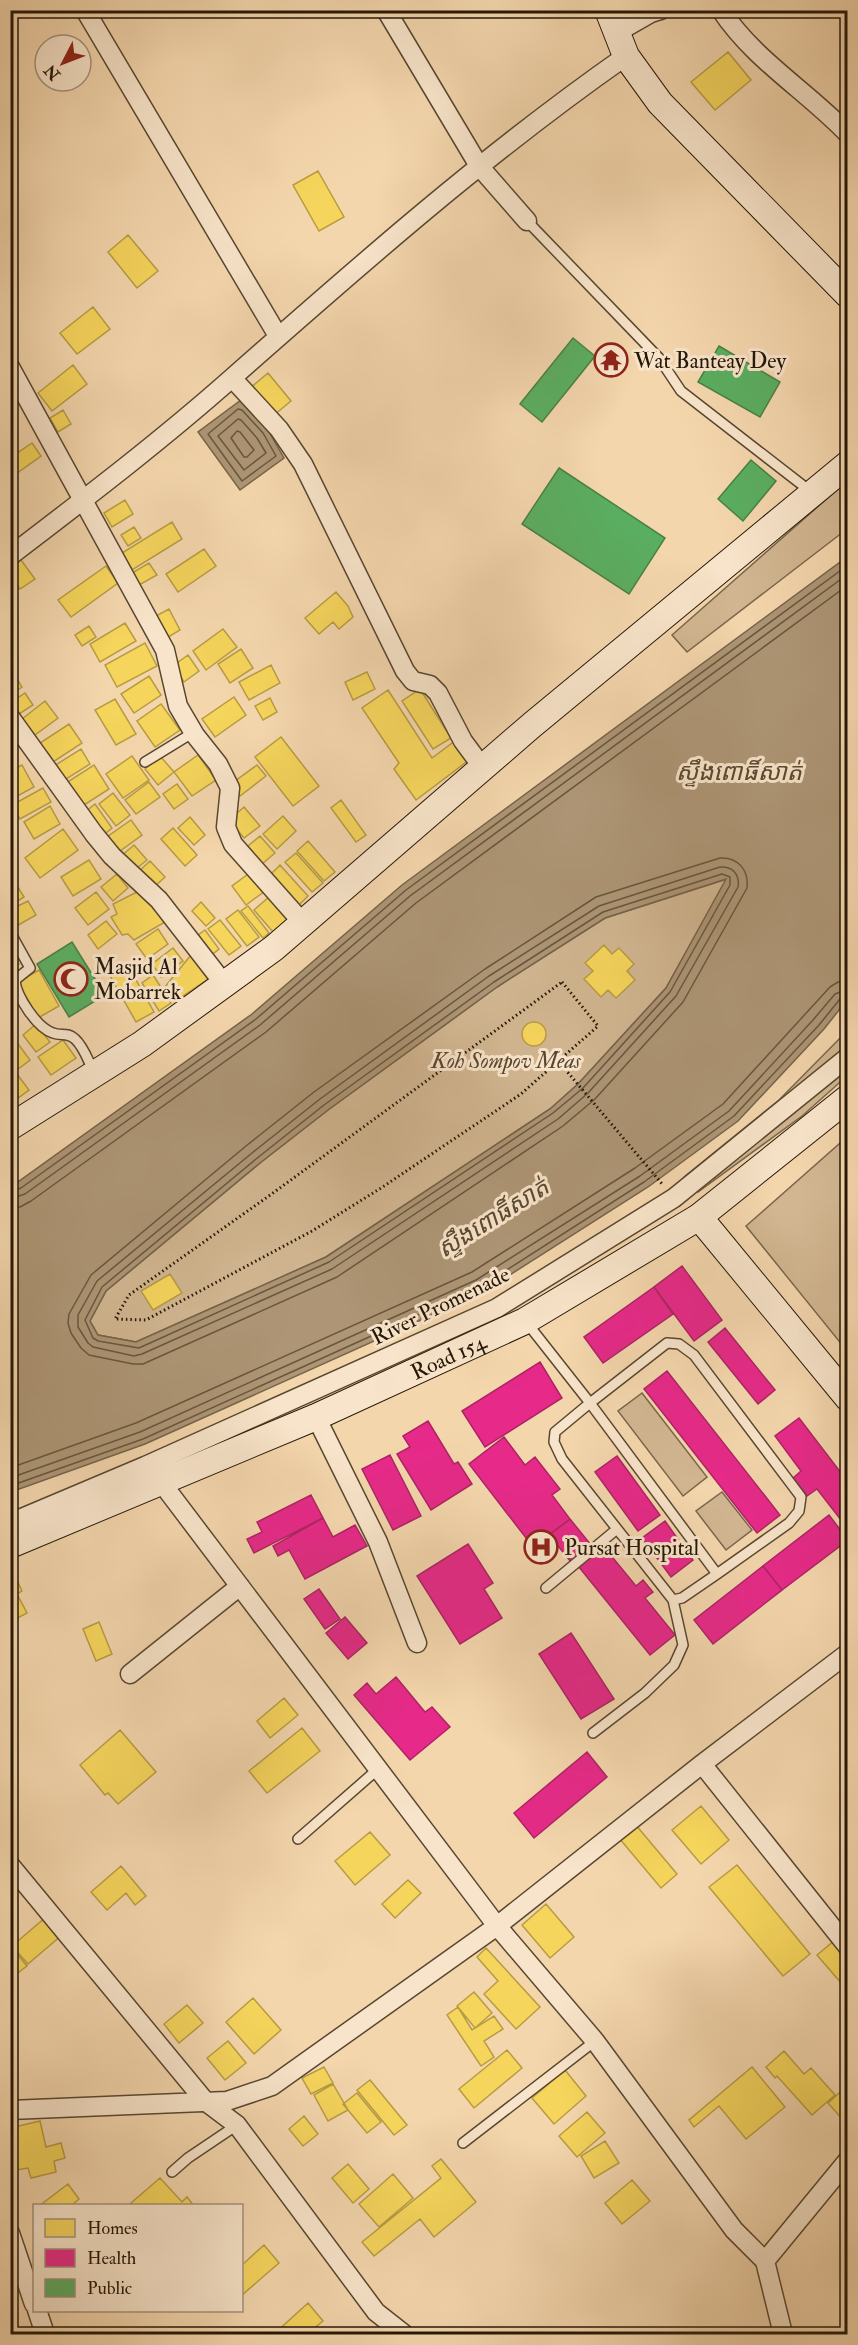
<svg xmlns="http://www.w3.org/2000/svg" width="858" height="2345" font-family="'IM FELL Double Pica','Noto Sans Khmer',serif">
  <rect width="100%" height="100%" fill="#f4d6ad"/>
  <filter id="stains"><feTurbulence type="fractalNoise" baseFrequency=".00333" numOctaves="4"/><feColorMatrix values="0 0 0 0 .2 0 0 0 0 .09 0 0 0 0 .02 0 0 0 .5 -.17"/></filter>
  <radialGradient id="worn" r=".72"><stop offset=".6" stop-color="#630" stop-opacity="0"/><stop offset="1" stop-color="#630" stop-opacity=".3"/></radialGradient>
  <path fill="#d1b691" stroke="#7a664c" stroke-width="1.5" d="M847 481V529L687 652 672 635Z
    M727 879 666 988 578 1084 550 1109 326 1257 136 1342 98 1335 90 1321 106 1291 260 1163 328 1110 497 987 605 918Z
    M847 1031V1076L802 1116 698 1192 684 1177 779 1100Z
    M847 1137V1351L746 1226Z
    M642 1393 707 1477 683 1496 618 1411Z
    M722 1492 752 1530 726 1550 696 1511Z"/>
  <path fill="#ad9575" stroke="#766349" stroke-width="1.5" fill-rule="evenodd" d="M241 400 268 430 284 458 240 490 198 432Z
    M847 557V1000L824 1029 738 1121 648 1187 483 1292 145 1444 11 1492V1187L252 1014 402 885ZM726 879 666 988 578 1084 550 1109 326 1257 136 1342 98 1335 90 1321 106 1291 260 1163 328 1110 497 987 605 918Z"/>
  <path fill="#f6d55c" stroke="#b79c42" stroke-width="1.5" d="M728 52 751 80 715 110 691 82Z
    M318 171 344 217 319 231 293 185Z
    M128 235 158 271 137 288 108 252Z
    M93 307 110 329 77 354 60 333Z
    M73 365 87 384 52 411 38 393Z
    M268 373 291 401 273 416 250 388Z
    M63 410 71 424 58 432 50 418Z
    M32 443 41 456 13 476 10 473V458Z
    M125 500 133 514 112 527 104 513Z
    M172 522 182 539 132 570 122 553Z
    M134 527 141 538 128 546 121 535Z
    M204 549 216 566 178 592 166 574Z
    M21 560 35 579 20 589 10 575V568Z
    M149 563 157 575 139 585 132 573Z
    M106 566 118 583 71 617 58 600Z
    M336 592 348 606 353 617 339 629 333 622 319 634 305 618Z
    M169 609 180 630 165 639 154 617Z
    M125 623 136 641 100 662 90 644Z
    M89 626 96 637 82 646 75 635Z
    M223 629 237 647 206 670 193 651Z
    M145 643 157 666 117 687 105 665Z
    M241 649 253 668 230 683 218 664Z
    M188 655 199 671 184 682 173 666Z
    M271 665 280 683 249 700 239 682Z
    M12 671 22 687 10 695V672Z
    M367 672 375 689 353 700 345 682Z
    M149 676 161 695 134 713 121 694Z
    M420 689 451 738 433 749 402 701Z
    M388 690 432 758 459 738 469 760 416 800 394 769 399 763 362 708Z
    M25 693 33 705 16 716 10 708V703Z
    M234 697 246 715 215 737 202 719Z
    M270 698 277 712 263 720 255 706Z
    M115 699 136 734 116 745 95 710Z
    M45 701 58 718 35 735 22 719Z
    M161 704 180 730 155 747 137 721Z
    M69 724 82 743 50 764 37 745Z
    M281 737 319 786 293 806 255 757Z
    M81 749 90 764 63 781 54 766Z
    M198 755 216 780 192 796 174 772Z
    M132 756 149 780 123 798 106 774Z
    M160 756 174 772 158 785 145 769Z
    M22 765 34 787 10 800V771Z
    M94 765 109 789 81 807 66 783Z
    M257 765 266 776 240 796 231 784Z
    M149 782 160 797 136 814 125 800Z
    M177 784 188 799 174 809 163 794Z
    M43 788 51 802 20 819 12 805Z
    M113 793 130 815 116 826 99 804Z
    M341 800 366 835 356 842 331 808Z
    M95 804 112 828 101 837 84 813Z
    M50 806 60 824 34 839 24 822Z
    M244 807 260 826 244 838 229 820Z
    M283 816 296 831 277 849 263 834Z
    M190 817 205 835 194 845 178 828Z
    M131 820 142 835 116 854 104 839Z
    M173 828 197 855 185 866 161 839Z
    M63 829 78 850 40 878 25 858Z
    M260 836 275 853 262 864 248 846Z
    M308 841 335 872 324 881 297 851Z
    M134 845 147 860 132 872 120 857Z
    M296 853 323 883 312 892 285 862Z
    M89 860 101 879 73 896 61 877Z
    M150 861 165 877 152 889 137 873Z
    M280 865 308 896 299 905 271 874Z
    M251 872 265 891 246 905 232 886Z
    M117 874 128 888 113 901 101 887Z
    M16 884 24 897 10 906V887Z
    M139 891 165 922 134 940 128 934 122 935 111 917 117 914 113 904Z
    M96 892 109 909 88 925 75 908Z
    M270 896 289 919 273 932 254 910Z
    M28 901 36 915 15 927 10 918V910Z
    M201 902 215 918 206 926 192 911Z
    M248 906 269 933 263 938 241 911Z
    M238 910 259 937 247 946 226 919Z
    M220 920 241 946 229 955 208 929Z
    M106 921 117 934 98 949 88 935Z
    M158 929 168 944 147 959 136 944Z
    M205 930 219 949 209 957 194 938Z
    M604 945 612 954 619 948 634 964 627 971 635 980 616 998 608 990 601 997 584 979 593 971 585 963Z
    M173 948 183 961 161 977 152 964Z
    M10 951 19 964 10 970Z
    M191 955 208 979 174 1002 164 988Z
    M127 964 154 1012 136 1022 109 974Z
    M39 970 59 1006 38 1018 18 982Z
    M153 975 171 1003 159 1011 142 983Z
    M522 1034a12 12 0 1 1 24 0a12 12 0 1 1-24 0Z
    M36 1024 50 1042 36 1052 23 1035Z
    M10 1033 30 1060 17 1070 10 1060Z
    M63 1040 76 1058 51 1075 38 1057Z
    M11 1066 29 1090 14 1101 10 1097Z
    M170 1274 182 1293 153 1310 141 1291Z
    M13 1572 22 1591 17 1594 27 1613 10 1622V1574Z
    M99 1622 112 1654 96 1661 83 1629Z
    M284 1698 298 1715 270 1738 257 1721Z
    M302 1728 320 1751 267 1793 249 1771Z
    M120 1730 156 1772 118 1804 108 1793 105 1795 80 1765Z
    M701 1806 729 1840 701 1864 672 1830Z
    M635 1824 677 1874 661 1888 619 1838Z
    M370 1832 390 1855 355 1885 335 1861Z
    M737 1865 810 1954 783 1976 709 1887Z
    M121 1866 146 1896 135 1905 126 1893 107 1910 91 1892Z
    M408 1880 421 1893 395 1918 382 1904Z
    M546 1904 574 1937 550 1958 522 1925Z
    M46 1917 62 1935 28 1964 12 1946Z
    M841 1935 848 1942V1991L817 1955Z
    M12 1948 27 1966 10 1979V1950Z
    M486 1948 540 2007 516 2029 484 1994 498 1981 477 1957Z
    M474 1992 492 2013 475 2028 457 2006Z
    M253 1998 281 2030 254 2054 226 2022Z
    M187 2005 203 2023 179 2043 164 2024Z
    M458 2007 472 2030 494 2016 503 2029 484 2041 494 2057 481 2066 447 2015Z
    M228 2041 246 2063 225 2080 207 2058Z
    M507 2050 522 2068 474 2108 459 2089Z
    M784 2051 804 2074 811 2068 835 2095 812 2115 777 2076 775 2078 766 2067Z
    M324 2067 333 2083 311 2094 302 2078Z
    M752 2067 785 2107 746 2139 719 2106 694 2127 689 2120Z
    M565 2070 586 2096 554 2124 532 2098Z
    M370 2080 407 2125 394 2135 357 2090Z
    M333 2084 348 2110 328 2121 314 2095Z
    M848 2085V2118L844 2121 828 2103Z
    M357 2093 381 2122 367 2133 343 2104Z
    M587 2112 605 2133 577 2157 559 2136Z
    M304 2116 318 2134 303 2146 289 2129Z
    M40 2121 46 2147 61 2143 65 2158 54 2161 56 2172 31 2178 28 2168 10 2171V2128Z
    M605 2141 619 2163 594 2178 581 2156Z
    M441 2159 476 2202 434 2237 420 2219 374 2256 362 2242 441 2178 432 2166Z
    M348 2164 369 2189 353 2203 332 2178Z
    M393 2174 413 2198 379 2227 359 2204Z
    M160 2178 182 2202 187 2197 194 2206H134L131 2203Z
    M632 2180 650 2201 622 2224 605 2203Z
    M68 2184 79 2199 71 2206H39Z
    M264 2245 279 2263 242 2295V2265Z
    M308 2303 323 2321 307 2334H274Z"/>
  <path fill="#e7298a" stroke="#ac2463" stroke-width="1.5" d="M682 1266 722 1320 694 1341 654 1287Z
    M654 1287 673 1314 603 1363 584 1337Z
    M725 1328 775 1390 758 1404 708 1342Z
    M540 1362 562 1398 485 1447 462 1411Z
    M667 1371 780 1515 757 1533 644 1389Z
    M799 1418 848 1482V1515L841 1520 817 1489 807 1496 793 1478 801 1471 775 1436Z
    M428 1421 454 1464 458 1462 472 1484 431 1510 397 1454 410 1447 403 1436Z
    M504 1437 525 1465 535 1457 560 1489 552 1495 570 1519 533 1547 469 1464Z
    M390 1455 421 1516 393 1530 362 1469Z
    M617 1456 660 1515 638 1531 595 1472Z
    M311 1495 323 1518 254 1553 247 1539 262 1532 257 1522Z
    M829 1515 848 1540 782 1590 763 1566Z
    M323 1518 333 1537 355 1525 367 1546 305 1579 289 1550 278 1556 273 1546Z
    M570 1519 591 1545 571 1562 549 1535Z
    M665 1521 693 1560 671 1577 642 1538Z
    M468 1544 493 1583 484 1589 502 1618 460 1644 417 1576Z
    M604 1547 636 1586 643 1580 653 1592 645 1598 675 1635 650 1655 579 1567Z
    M763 1566 782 1590 713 1644 694 1620Z
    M319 1589 340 1619 325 1629 304 1599Z
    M345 1617 367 1643 348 1659 326 1633Z
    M571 1633 614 1699 581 1719 539 1654Z
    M396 1677 425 1712 432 1707 450 1727 410 1760 354 1695 367 1683 376 1694Z
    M587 1752 607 1777 534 1838 514 1813Z"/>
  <path fill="#5aae61" stroke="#4a8146" stroke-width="1.5" d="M573 338 595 356 542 422 520 404Z
    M719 346 780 382 760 417 698 382Z
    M751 460 776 481 743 521 718 499Z
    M559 468 665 538 629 594 522 524Z
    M72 942 105 995 69 1017 37 964Z"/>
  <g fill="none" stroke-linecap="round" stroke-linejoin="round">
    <path stroke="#68563e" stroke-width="1.5" d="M238 409 242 410 263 433 276 456 242 481 208 434Z
      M238 419 241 420 257 438 266 453 244 470 218 436Z
      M237 431 240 432 254 450 247 457H244L231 438Z
      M720 858C738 857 749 870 747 888L683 1002 595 1099 563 1126 337 1277 143 1364H133L89 1355 81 1348 71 1333 68 1323 69 1314 91 1275 246 1146 314 1092 485 969 596 897Z
      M720 867C732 866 740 874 738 887L676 996 588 1093 558 1119 332 1269 142 1354 134 1356 93 1347 88 1343 78 1327V1315L97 1281 252 1153 320 1099 489 976 599 906Z
      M722 874 730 877V885L670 992 583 1088 553 1113 329 1262 139 1348 98 1341 93 1338 85 1320 102 1287 256 1159 324 1105 494 982 603 912Z
      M10 1192 21 1188 256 1019 406 890 848 565
      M10 1199 25 1194 260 1025 410 896 848 574
      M10 1208 20 1207 31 1201 266 1032 416 903 848 585
      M10 1468 136 1423 472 1272 635 1168 723 1104 830 987 838 982 848 980
      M10 1478 140 1432 476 1280 640 1176 729 1111 813 1020 835 994 848 989
      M10 1486 143 1439 480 1287 644 1182 734 1116 819 1025 840 999 848 997"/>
    <g stroke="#584730" stroke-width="12">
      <path id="lane" d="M527 221 659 358 681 391 810 491
        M145 762 194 732
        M10 932 30 968 15 980C16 996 37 1028 53 1033 61 1036 68 1032 75 1039 84 1047 88 1061 94 1072
        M527 1323 590 1403 555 1432 554 1442 562 1459 673 1600 683 1645 674 1665 645 1693 593 1733
        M546 1588 617 1529
        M673 1600 682 1598 717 1574 590 1403 667 1343 679 1344 694 1355 801 1497 799 1511 789 1523 717 1574
        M298 1839 378 1769
        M463 2143 595 2041
        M172 2172 188 2158 237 2125"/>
    </g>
    <g stroke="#584730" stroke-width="21">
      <path id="street" d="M85 10 278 336
        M386 10 479 166 527 221
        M721 10C754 60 807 91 848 134
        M616 33 651 13 661 10
        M10 367 165 650 178 706 195 735 218 764 230 788 226 827 233 844 302 922
        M232 378 279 429 303 464 405 671 413 681 430 685 438 693 463 741 483 768
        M10 556C86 498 162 440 233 377 360 265 487 153 626 56
        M10 717 94 834 112 856 159 900 225 985
        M316 1417 378 1542 417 1643
        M161 1482 497 1926 595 2041 734 2230 765 2261 783 2334
        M10 1523 145 1466 497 1308 674 1198 848 1057
        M130 1674 240 1586
        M702 1764 848 1947
        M10 1865 205 2101 237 2125 376 2312 404 2334
        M10 2110 227 2101 272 2086 497 1926 702 1764 848 1653
        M10 2233 34 2304
        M765 2261 848 2160
        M37 2310 45 2334"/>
    </g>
    <g stroke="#241707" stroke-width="28">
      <g id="secondary">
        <path d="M608 10 626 56 660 103 848 295"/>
        <path d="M10 1127 142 1044 274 948 532 725 848 464"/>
        <path d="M699 1217 848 1398"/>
        <path id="s1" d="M10 1545 316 1417 525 1321 699 1217 848 1098"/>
      </g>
    </g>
    <path stroke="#241707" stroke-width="3" stroke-dasharray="1.5 3" stroke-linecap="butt" d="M562 982 598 1026 521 1094 381 1188 312 1231 146 1320 115 1319 129 1295 273 1193Z
      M559 1062 663 1185"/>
    <use href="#lane" stroke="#f8e4ca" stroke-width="9"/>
    <use href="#street" stroke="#f8e4ca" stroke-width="18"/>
    <use href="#secondary" stroke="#f8e4ca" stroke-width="26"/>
  </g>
  <defs>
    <g id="temple-ring" transform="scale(1.725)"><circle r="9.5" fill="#f8e4ca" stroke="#8f2418" stroke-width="1.5"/><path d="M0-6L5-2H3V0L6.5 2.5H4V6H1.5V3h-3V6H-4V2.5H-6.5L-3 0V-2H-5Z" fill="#8f2418"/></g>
    <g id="mosque-ring" transform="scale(1.725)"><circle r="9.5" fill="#f8e4ca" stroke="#8f2418" stroke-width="1.5"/><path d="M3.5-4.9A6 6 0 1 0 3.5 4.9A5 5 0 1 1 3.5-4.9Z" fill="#8f2418"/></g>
    <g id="hospital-ring" transform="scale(1.725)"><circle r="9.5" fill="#f8e4ca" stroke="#8f2418" stroke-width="1.5"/><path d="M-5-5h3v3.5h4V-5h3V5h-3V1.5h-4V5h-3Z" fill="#8f2418"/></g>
  </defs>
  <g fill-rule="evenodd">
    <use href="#temple-ring" x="611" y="360"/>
    <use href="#mosque-ring" x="71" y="979"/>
    <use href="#hospital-ring" x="541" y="1547"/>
  </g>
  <g text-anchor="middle" stroke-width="6" stroke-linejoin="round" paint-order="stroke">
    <g font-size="22" fill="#241707" stroke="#f8e4ca" text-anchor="start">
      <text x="634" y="368">Wat Banteay Dey</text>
      <text x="94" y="974">Masjid Al<tspan x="94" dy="25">Mobarrek</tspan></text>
      <text x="564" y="1555">Pursat Hospital</text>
    </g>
    <g font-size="22" font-style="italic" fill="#584730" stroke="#f8e4ca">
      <text x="506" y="1068">Koh Sompov Meas</text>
    </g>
    <g font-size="22" fill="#241707" stroke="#f8e4ca">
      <text transform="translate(440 1305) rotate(-26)" y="8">River Promenade</text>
      <text dy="8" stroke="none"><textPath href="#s1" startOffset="477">Road 154</textPath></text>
    </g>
    <g font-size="24" font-style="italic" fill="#5b4933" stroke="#f8e4ca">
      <text x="739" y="780">ស្ទឹងពោធិ៍សាត់</text>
      <text transform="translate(493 1218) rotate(-32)" y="8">ស្ទឹងពោធិ៍សាត់</text>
    </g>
  </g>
  <rect width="858" height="2345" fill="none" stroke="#f4d6ad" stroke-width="36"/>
  <rect x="12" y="12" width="834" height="2321" fill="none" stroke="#241707" stroke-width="3"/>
  <rect x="18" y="18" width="822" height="2309" fill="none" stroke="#241707" stroke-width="1.5"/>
  <rect x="33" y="2204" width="210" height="108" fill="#f8e4ca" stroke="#a3927c" stroke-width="1.5"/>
  <rect x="45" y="2219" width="30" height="18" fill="#f6d55c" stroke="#a3927c" stroke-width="1.5"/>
  <text x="87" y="2234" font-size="18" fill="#241707">Homes</text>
  <rect x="45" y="2249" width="30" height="18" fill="#e7298a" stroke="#a3927c" stroke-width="1.5"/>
  <text x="87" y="2264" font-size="18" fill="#241707">Health</text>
  <rect x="45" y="2279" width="30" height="18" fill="#5aae61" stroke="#a3927c" stroke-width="1.5"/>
  <text x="87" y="2294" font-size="18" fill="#241707">Public</text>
  <g transform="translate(63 63) rotate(228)"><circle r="28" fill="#f8e4ca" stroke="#a3927c" stroke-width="1.5"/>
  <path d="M0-4.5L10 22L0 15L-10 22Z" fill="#8f2418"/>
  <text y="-9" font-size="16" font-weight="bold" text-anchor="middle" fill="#241707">N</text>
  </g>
  <rect width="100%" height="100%" filter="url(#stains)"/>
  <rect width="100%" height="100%" fill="url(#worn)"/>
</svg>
